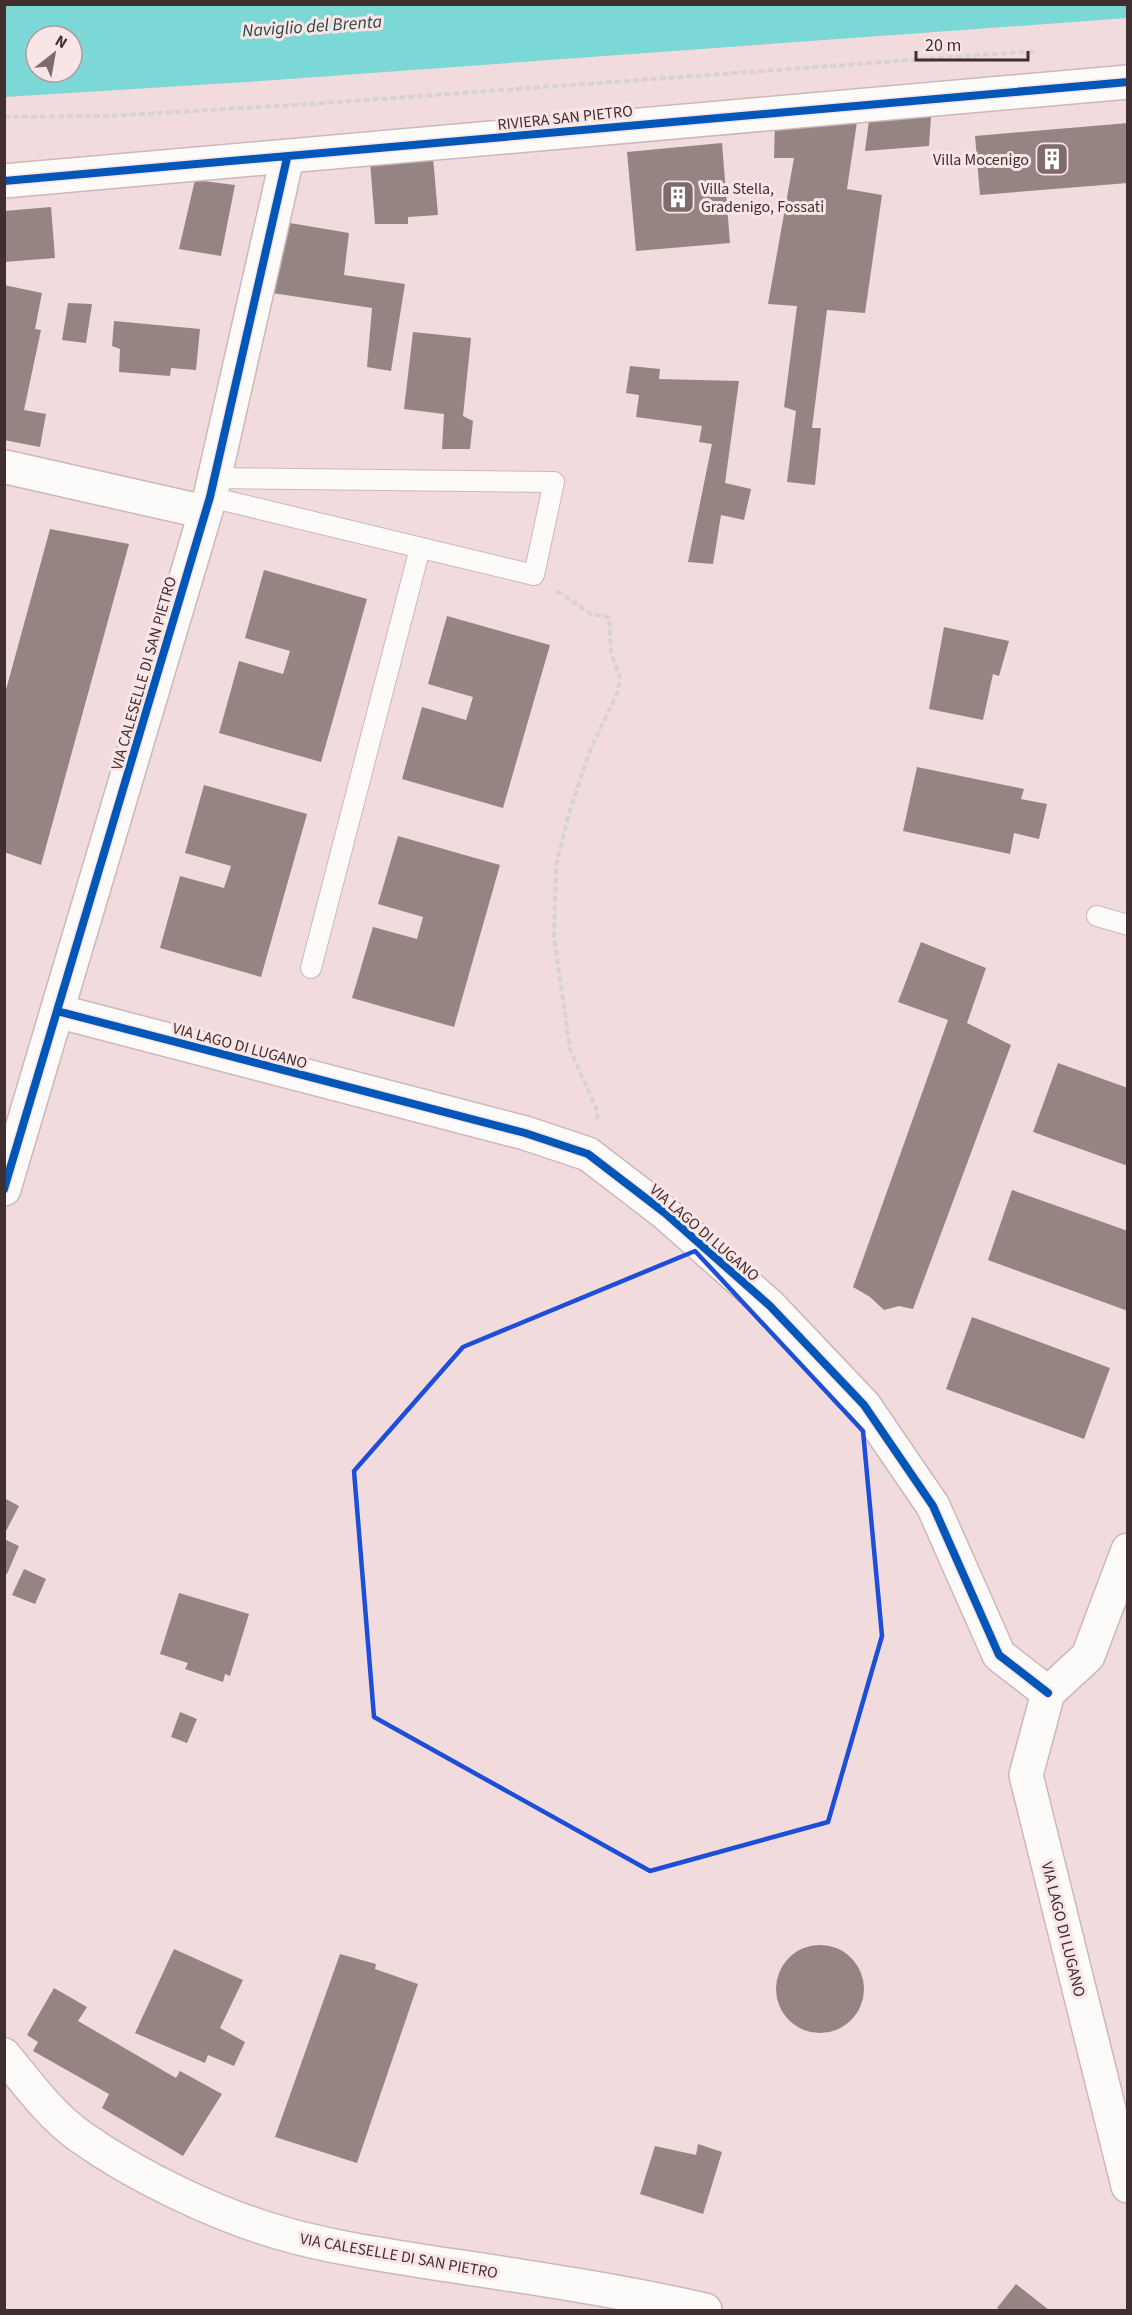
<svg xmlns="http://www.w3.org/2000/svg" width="1132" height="2315" font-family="'Source Sans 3',sans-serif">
  <rect width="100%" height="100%" fill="#f2dbdd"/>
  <path fill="#7cd8d7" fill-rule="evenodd" d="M5 4H1127L1128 18 247 82 5 97ZM36 36H72V72H36Z"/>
  <path fill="#968483" d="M931 117 929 146 865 151 869 120Z
    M775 122H857L847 189 882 195 865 313 827 310 812 428H821L815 485 787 482 796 411 784 407 797 306 768 304 794 158H774Z
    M1128 123V183L980 195 975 136Z
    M722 143 730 243 636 251 627 152Z
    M433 157 438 215 408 217V224H375L370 162Z
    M195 180 235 185 221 256 179 249Z
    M51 207 55 258 4 262V211Z
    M284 222 349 233 344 275 405 284 391 371 367 367 372 308 272 293Z
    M4 285 42 293 35 329 41 330 24 410 46 414 40 447 4 440Z
    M68 303 92 304 86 343 62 340Z
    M114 321 200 329 196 370 171 368 170 376 119 372 120 349 112 346Z
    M413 332 471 338 463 416 473 421 470 449H442L444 414 404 409Z
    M630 366 660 369 659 379 739 381 725 483 751 489 744 520 721 515 713 564 688 562 712 444 699 442 702 426 636 417 639 395 626 393Z
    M50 529 129 544 41 865 4 852V697Z
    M264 570 367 599 321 762 219 733 239 661 283 674 290 651 245 638Z
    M447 616 550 645 503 808 402 779 422 707 466 720 473 697 428 684Z
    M944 627 1009 641 999 676 993 674 983 720 929 709Z
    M917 767 1024 789 1021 799 1047 804 1039 839 1014 833 1010 854 903 831Z
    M204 785 307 814 261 977 160 948 180 876 224 888 231 866 185 853Z
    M398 836 500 865 454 1027 352 998 373 927 417 939 423 917 378 904Z
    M921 942 986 968 967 1023 1011 1045 913 1309 899 1306 884 1310 870 1297 853 1287 948 1020 898 1002Z
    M1058 1063 1128 1088V1166L1033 1132Z
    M1012 1190 1128 1231V1311L988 1260Z
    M972 1317 1110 1368 1084 1439 946 1389Z
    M4 1498 19 1506 4 1535Z
    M4 1539 19 1546 7 1574 4 1573Z
    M24 1569 46 1579 35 1604 12 1595Z
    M179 1593 249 1614 230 1676 225 1674 223 1682 185 1669 188 1663 160 1654Z
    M180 1712 197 1719 187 1743 171 1737Z
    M776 1989a44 44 0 1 1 88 0a44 44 0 1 1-88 0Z
    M174 1949 243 1980 220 2028 245 2042 234 2066 208 2055 205 2063 135 2033Z
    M340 1954 376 1964 375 1969 418 1984 357 2163 275 2137Z
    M54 1988 87 2007 78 2021 176 2078 180 2071 222 2094 183 2156 102 2108 109 2094 33 2051 38 2042 27 2035Z
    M698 2144 722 2152 703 2214 640 2194 655 2146 696 2155Z
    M1016 2284 1049 2310H1001L997 2308Z"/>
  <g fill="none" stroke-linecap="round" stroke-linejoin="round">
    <g stroke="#ccb8b9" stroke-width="22">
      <path id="lane" d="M210 497 534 575 554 482 215 478
        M1097 916 1128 925
        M311 968 420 548"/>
    </g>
    <g stroke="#ccb8b9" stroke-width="36">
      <path id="street" d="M4 181 1128 82
        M6 467 205 512
        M57 1011 525 1133 588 1154 665 1213 770 1306 864 1405 933 1506 999 1655 1048 1693
        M4 1189 210 497 287 158
        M1128 1550 1088 1656 1048 1693 1026 1775 1128 2186
        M4 2055C28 2084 50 2115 81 2137 136 2176 217 2215 281 2233 329 2247 379 2254 428 2262 520 2276 613 2289 705 2310"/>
    </g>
    <path stroke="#d8d2d2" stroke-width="4" stroke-dasharray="6 3" stroke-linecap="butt" d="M4 117 108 116 311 104 1036 51
      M557 591 591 614 609 617 611 652 620 678 618 692 591 748 568 816 556 866 554 937 570 1049 598 1113 596 1120"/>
    <use href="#lane" stroke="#fdfafa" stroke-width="20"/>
    <use href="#street" stroke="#fdfafa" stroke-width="33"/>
    <g stroke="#fae5e6" stroke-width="11">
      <path id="cycleway" d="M4 181 1128 82
        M57 1011 525 1133 588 1154 665 1213 770 1306 864 1405 933 1506 999 1655 1048 1693
        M4 1189 210 497 287 158"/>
    </g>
    <use href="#cycleway" stroke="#0057b8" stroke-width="8"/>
  </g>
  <path fill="none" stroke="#1d4ed8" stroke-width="4.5" stroke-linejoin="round" d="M695 1251 863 1431 882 1636 828 1822 650 1871 374 1717 354 1471 463 1347Z"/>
  <defs>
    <g id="building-square" transform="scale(1.725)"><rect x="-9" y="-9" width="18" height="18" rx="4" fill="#7f6b6c" stroke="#fae5e6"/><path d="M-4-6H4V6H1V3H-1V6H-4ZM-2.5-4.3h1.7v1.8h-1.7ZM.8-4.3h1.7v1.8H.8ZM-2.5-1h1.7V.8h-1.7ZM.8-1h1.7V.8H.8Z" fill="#fff"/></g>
  </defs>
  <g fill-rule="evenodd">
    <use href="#building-square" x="1052" y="159"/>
    <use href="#building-square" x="678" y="197"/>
  </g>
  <g text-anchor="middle" stroke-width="6" stroke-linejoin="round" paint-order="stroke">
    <g font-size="16" fill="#412e2f" stroke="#fae5e6">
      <text transform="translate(565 117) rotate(-6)" y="6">RIVIERA SAN PIETRO</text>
      <text transform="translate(143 673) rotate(-74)" y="6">VIA CALESELLE DI SAN PIETRO</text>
      <text transform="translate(240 1045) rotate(15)" y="6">VIA LAGO DI LUGANO</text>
      <text transform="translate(705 1232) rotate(41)" y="6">VIA LAGO DI LUGANO</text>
      <text transform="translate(1064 1929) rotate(76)" y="6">VIA LAGO DI LUGANO</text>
      <text transform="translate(399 2255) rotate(10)" y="6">VIA CALESELLE DI SAN PIETRO</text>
    </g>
    <g font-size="16" fill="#412e2f" stroke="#fae5e6" text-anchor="end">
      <text x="1029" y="165">Villa Mocenigo</text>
      <text x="701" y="194" text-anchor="start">Villa Stella,<tspan x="701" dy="18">Gradenigo, Fossati</tspan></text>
    </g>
    <g font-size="18" font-style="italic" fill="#294746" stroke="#fae5e6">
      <text transform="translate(312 26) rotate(-4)" y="6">Naviglio del Brenta</text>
    </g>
  </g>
  <rect width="1132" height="2315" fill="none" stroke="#412e2f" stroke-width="12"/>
  <g transform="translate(54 54) rotate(31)"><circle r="28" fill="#fae5e6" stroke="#b09c9d" stroke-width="1.5"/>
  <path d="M0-4.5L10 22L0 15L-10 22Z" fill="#7f6b6c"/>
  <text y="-9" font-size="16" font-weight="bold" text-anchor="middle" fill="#412e2f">N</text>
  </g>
  <path d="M916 51v9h112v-9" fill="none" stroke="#412e2f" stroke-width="3"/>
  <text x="925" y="51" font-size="18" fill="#412e2f" stroke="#fae5e6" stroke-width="4.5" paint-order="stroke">20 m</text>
</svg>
